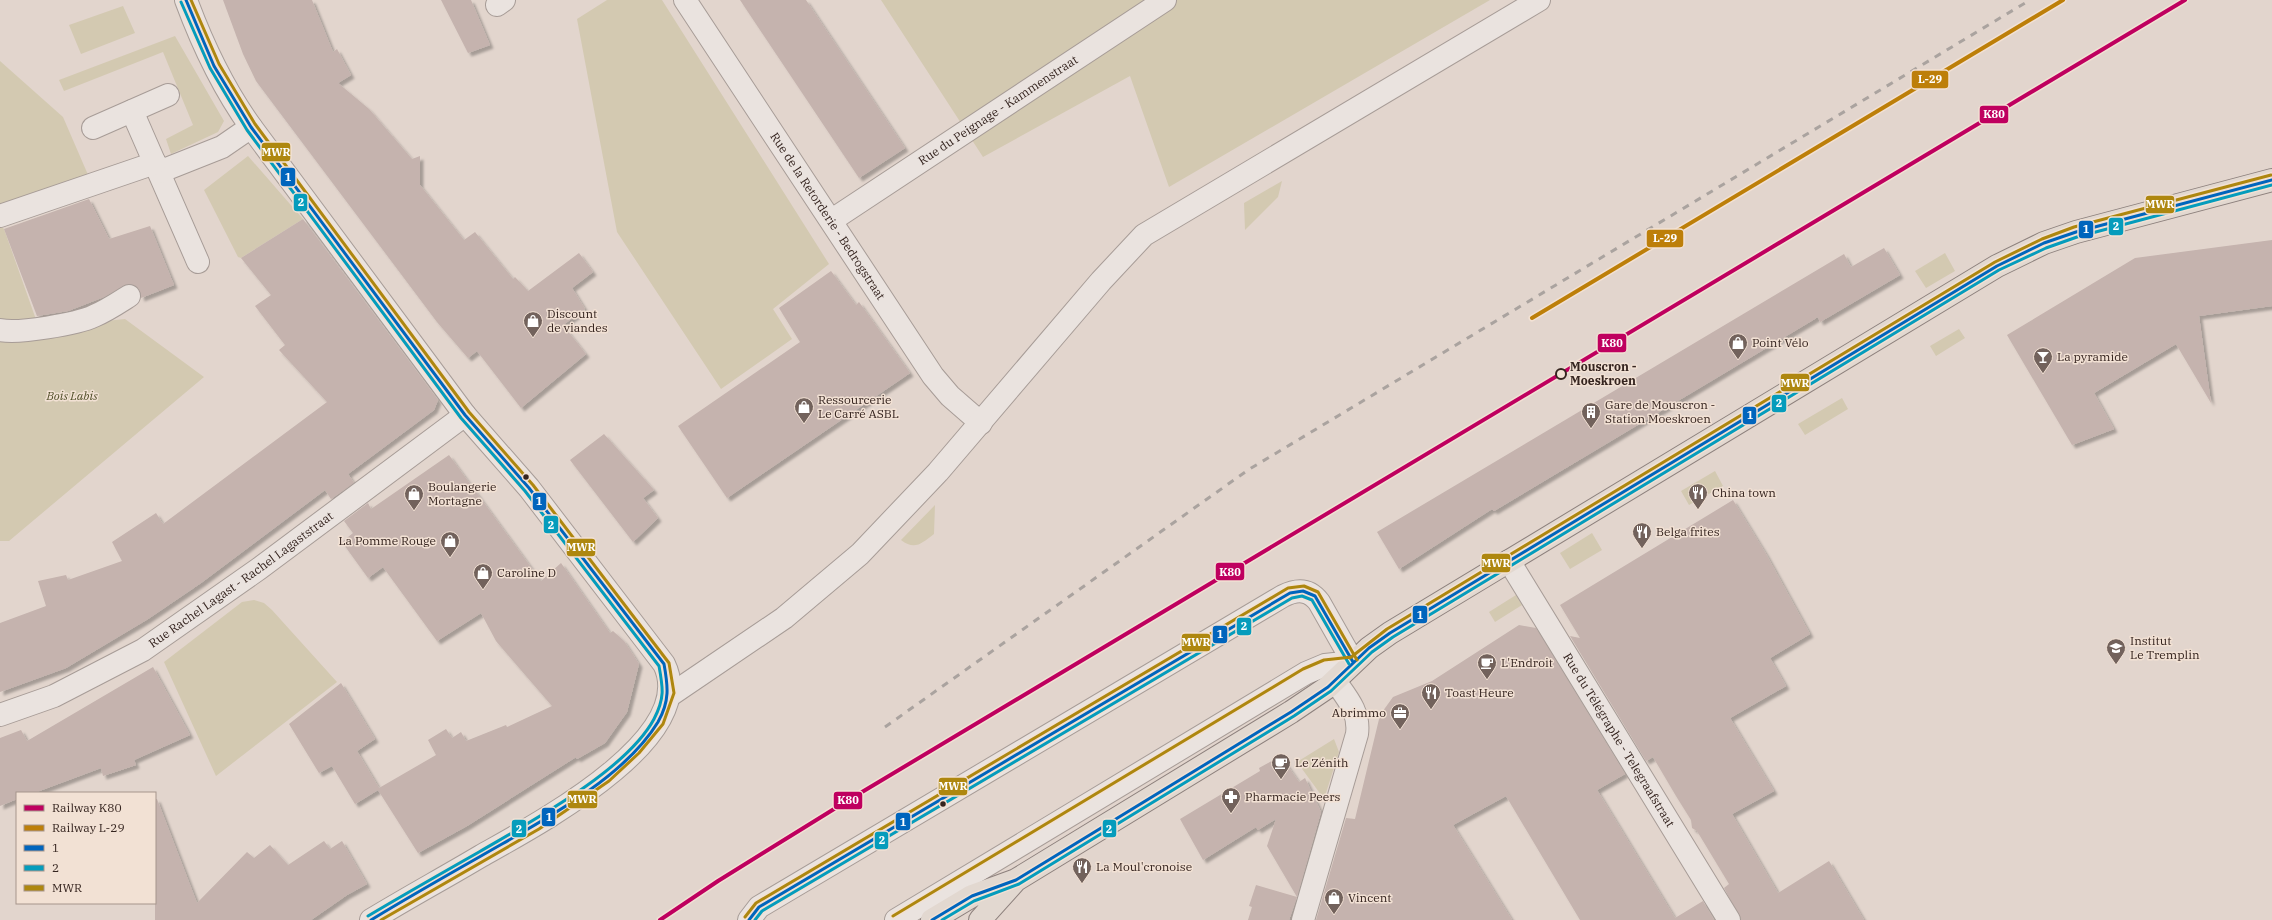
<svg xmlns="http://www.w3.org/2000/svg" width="2272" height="920" font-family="'IBM Plex Serif',serif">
  <defs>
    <filter id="shadow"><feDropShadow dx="3.5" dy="3.5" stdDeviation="1" flood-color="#0004"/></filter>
  </defs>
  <rect width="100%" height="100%" fill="#e2d5cd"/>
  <path fill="#d3c9b1" d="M607 0H662L829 264 773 309 792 339 721 389 617 232 577 19Z
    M881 0H1490L1169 187 1130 76 983 157Z
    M123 6 135 33 81 54 69 25Z
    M175 36 224 121 218 132 171 154 166 139 193 125 163 52 64 91 59 80Z
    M0 61 63 117 92 184 0 216Z
    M248 156 303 219 241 258 238 257 204 190Z
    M1282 181 1278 197 1245 230 1244 203Z
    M0 225 4 229 39 328 125 319 204 377 9 541H0Z
    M1945 253 1955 271 1926 288 1915 271Z
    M1959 329 1965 338 1936 356 1930 346Z
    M1842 398 1848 409 1805 435 1798 424Z
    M1715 471 1723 486 1689 505 1681 491Z
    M935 505 934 534C922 543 915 551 901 540Z
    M1592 533 1602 550 1570 569 1560 553Z
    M1516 595 1522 605 1495 622 1489 612Z
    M254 600 264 603 272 610 337 682 216 776 164 662 242 602Z
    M1334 739 1339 752 1324 799 1297 762Z"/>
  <path fill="#c5b3ae" filter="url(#shadow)" d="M223 0H312L333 52 337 49 351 75 338 83 369 109 412 159 420 156V185L464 240 475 232 513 279 515 277 528 291 579 253 593 272 572 288 585 309 563 325 586 354 521 408 477 351 468 358 437 322 256 81 243 54Z
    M441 0H471L490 45 468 53Z
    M740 0H806L905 148 859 178Z
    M89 199 109 239 150 226 174 285 141 298 139 289 134 285 128 284 104 297 68 311 37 316 4 229Z
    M303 219 438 400 434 410 348 474 354 483 331 499 325 490 201 583 148 619 66 668 0 692V623L46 606 38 581 66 575 68 580 122 561 112 542 156 513 163 524 327 402 279 350 285 345 255 306 271 295 241 258Z
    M2272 240V306L2199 316 2211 403 2176 344 2094 393 2114 429 2072 445 2007 335 2135 258Z
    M1884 248 1900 275 1820 322 1818 317 1494 511 1492 509 1399 569 1377 532 1844 254 1851 267Z
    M831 271 856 305 859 302 910 373 727 498 678 426 800 342 779 308Z
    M604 434 654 490 643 498 658 518 633 542 570 460Z
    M449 455 541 581 561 563 610 633 613 631 624 641 639 664 627 712 605 743 577 759 576 757 467 826 418 853 378 790 355 804 332 766 319 773 289 724 341 683 375 739 357 751 379 788 436 755 428 740 446 729 452 738 461 732 466 741 506 725 507 727 552 706 496 641 481 613 437 641 383 567 368 578 342 542 353 533 344 521 368 503 371 509Z
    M1733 500 1766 554 1810 634 1770 658 1786 686 1730 718 1774 791 1732 814 1778 893 1829 861 1864 920H1741L1724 888 1729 884 1697 831 1692 828 1691 820 1676 796 1653 757 1646 761 1570 636 1580 638 1560 605Z
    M1519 625 1536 628 1625 774 1597 790 1675 918 1703 901 1714 920H1580L1506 796 1453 825 1512 920H1316L1346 818 1355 819 1380 715 1393 697 1432 681Z
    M153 667 190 735 134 760 136 765 103 776 101 768 34 793H17V799L0 806V738L21 730 27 741Z
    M1281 756 1299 782 1305 778 1321 812 1297 897 1267 846 1276 819 1258 830 1256 827 1203 860 1180 819 1260 771 1259 768Z
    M155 799H157L197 903 247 852 254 858 270 845 288 865 324 841 330 849 342 841 367 884 347 895 311 920H155Z
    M1256 885 1297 897 1289 920H1248L1252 907 1249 906Z"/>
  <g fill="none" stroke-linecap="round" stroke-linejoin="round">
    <g stroke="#a79c97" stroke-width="24">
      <g id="minor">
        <path d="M186 0C203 46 223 88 251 127L465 415 529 488 664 664C701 739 532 827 481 856 444 878 407 898 371 920"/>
        <path id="s1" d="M685 0 933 376 950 396 981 423"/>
        <path d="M497 5 504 0"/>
        <path d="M132 111 198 262"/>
        <path d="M93 128 168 95"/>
        <path d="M159 172 222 147 251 127"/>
        <path d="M0 216 155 163"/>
        <path id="s2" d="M832 220 1165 0"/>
        <path d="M0 330C18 334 77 324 94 316 106 311 118 303 129 296"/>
        <path id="s3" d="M1509 561 1729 920"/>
        <path d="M669 696 784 618 860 554 938 472 1101 281 1144 235 1539 0"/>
        <path id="s4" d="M0 715 54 696 143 650 260 568 465 415"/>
        <path d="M749 920 759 907 1283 596C1297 589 1309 589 1319 602L1353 662 1325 665 1306 673 896 920"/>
        <path d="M1303 920 1357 734C1360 712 1347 698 1335 681"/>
      </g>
    </g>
    <g stroke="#8d817d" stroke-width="24">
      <path id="major" d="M932 920 972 896 1016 880 1291 712 1328 687 1369 648 1390 633 1997 266 2044 243 2076 232 2272 180
        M980 920 1016 880"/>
    </g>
    <use href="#minor" stroke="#eae3df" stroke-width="22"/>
    <use href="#major" stroke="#e2d8d0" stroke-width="22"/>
    <path stroke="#aaa39f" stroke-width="3" stroke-dasharray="7 7" stroke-linecap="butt" d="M885 727 1248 470 2030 0"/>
    <g stroke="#f2e1d4" stroke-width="6">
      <path id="bus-1" d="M186 0 214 66 251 127 465 415 529 488 664 664C668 686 670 701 658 722 623 780 538 823 481 856 444 877 407 898 371 920
        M749 920 759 907 1290 593 1303 591 1315 596 1353 662
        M932 920 972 896 1016 880 1291 712 1328 687 1369 648 1390 633 1997 266 2044 243 2076 232 2272 180"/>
    </g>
    <g stroke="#f2e1d4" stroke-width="6">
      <path id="bus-2" d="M181 2 210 68 247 130 461 418 525 491 659 666C663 688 665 698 654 719 626 771 530 822 479 852 442 873 405 894 368 916
        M755 920 762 911 1292 598 1302 596 1312 600 1349 664
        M942 920 974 901 1019 884 1294 716 1331 691 1372 652 1393 637 1999 270 2046 248 2077 237 2272 185"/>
    </g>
    <g stroke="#f2e1d4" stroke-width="6">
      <path id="bus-3" d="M191 0 219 64 255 124 469 412 533 485 669 663 674 693 663 724 639 753 609 781 539 829 381 920
        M1350 658 1387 629 1995 262 2042 239 2074 227 2271 175
        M893 916 1303 669 1324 660 1352 657
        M745 917 756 903 1288 588 1304 586 1318 592 1357 660"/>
    </g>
    <use href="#bus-1" stroke="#0065bd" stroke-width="3"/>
    <use href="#bus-2" stroke="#059cbc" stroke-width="3"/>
    <use href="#bus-3" stroke="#ae870f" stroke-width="3"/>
    <g stroke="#f2e1d4" stroke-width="7">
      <path id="rail-1" d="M660 920 718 881 847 801 2185 0"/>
    </g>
    <g stroke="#f2e1d4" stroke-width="7">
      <path id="rail-2" d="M1532 318 2063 0"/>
    </g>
    <use href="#rail-1" stroke="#bf005f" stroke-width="4"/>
    <use href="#rail-2" stroke="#bd7f09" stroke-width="4"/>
  </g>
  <defs>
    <g id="shop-pin" transform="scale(1)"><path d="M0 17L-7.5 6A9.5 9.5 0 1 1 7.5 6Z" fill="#72625c" stroke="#f2e1d4"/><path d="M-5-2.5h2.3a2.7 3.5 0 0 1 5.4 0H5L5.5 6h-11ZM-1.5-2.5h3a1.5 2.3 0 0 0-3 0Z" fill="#fff"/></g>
    <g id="bar-pin" transform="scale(1)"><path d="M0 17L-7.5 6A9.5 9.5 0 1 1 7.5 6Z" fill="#72625c" stroke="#f2e1d4"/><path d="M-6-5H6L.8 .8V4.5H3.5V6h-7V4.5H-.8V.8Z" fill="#fff"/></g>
    <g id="building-pin" transform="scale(1)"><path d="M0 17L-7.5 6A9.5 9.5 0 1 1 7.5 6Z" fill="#72625c" stroke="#f2e1d4"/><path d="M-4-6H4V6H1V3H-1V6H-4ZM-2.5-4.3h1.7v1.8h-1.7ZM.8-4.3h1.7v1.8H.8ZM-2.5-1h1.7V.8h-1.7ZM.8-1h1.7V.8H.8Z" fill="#fff"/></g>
    <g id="restaurant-pin" transform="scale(1)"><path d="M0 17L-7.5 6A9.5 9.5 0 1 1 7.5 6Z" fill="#72625c" stroke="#f2e1d4"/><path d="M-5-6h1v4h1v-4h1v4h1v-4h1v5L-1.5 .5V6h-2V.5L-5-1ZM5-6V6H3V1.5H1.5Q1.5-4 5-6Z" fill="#fff"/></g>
    <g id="school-pin" transform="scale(1)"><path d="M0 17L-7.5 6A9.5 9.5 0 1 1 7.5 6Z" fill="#72625c" stroke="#f2e1d4"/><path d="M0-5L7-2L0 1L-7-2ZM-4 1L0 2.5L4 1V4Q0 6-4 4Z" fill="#fff"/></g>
    <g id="cafe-pin" transform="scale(1)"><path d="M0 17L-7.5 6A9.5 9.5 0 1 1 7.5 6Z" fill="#72625c" stroke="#f2e1d4"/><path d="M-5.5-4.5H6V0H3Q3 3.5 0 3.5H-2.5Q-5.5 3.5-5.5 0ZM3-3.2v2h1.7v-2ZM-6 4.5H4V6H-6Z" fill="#fff"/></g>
    <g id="office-pin" transform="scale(1)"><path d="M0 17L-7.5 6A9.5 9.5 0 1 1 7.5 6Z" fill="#72625c" stroke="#f2e1d4"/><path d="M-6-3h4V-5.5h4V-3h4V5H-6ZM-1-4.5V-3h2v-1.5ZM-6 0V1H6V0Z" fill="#fff"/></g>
    <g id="pharmacy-pin" transform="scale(1)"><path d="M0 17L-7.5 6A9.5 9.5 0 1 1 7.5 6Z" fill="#72625c" stroke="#f2e1d4"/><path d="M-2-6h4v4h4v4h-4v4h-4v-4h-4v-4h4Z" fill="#fff"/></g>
  </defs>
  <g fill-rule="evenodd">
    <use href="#shop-pin" x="533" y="321"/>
    <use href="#shop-pin" x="1738" y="343"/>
    <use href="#bar-pin" x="2043" y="357"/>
    <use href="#shop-pin" x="804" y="407"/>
    <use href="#building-pin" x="1591" y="412"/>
    <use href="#restaurant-pin" x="1698" y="493"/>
    <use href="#shop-pin" x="414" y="494"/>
    <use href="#restaurant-pin" x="1642" y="532"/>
    <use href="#shop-pin" x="450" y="541"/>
    <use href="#shop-pin" x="483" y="573"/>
    <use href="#school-pin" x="2116" y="648"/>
    <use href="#cafe-pin" x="1487" y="663"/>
    <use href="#restaurant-pin" x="1431" y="693"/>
    <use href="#office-pin" x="1400" y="713"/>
    <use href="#cafe-pin" x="1281" y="763"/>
    <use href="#pharmacy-pin" x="1231" y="797"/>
    <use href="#restaurant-pin" x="1082" y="867"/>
    <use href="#shop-pin" x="1334" y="898"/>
  </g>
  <circle fill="#f2e1d4" stroke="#35241f" stroke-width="2" cx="1561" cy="374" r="5"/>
  <g fill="#35241f" stroke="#f2e1d4" stroke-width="1.5">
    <circle cx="526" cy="477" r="3.5"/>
    <circle cx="943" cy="804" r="3.5"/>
  </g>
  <g text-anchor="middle" stroke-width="3" stroke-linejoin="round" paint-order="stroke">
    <g font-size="12" fill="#35241f" stroke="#f2e1d4">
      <text dy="4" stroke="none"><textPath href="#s2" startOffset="199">Rue du Peignage - Kammenstraat</textPath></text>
      <text dy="4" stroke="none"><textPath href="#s1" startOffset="259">Rue de la Retorderie - Bedrogstraat</textPath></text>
      <text dy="4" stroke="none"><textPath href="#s4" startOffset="278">Rue Rachel Lagast - Rachel Lagaststraat</textPath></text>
      <text dy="4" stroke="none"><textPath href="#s3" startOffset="210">Rue du Télégraphe - Telegraafstraat</textPath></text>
    </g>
    <g font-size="12" fill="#35241f" stroke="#f2e1d4" text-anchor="start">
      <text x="547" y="318">Discount<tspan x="547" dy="14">de viandes</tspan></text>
      <text x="1752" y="347">Point Vélo</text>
      <text x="2057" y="361">La pyramide</text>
      <text x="818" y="404">Ressourcerie<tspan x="818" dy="14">Le Carré ASBL</tspan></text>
      <text x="1605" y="409">Gare de Mouscron -<tspan x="1605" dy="14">Station Moeskroen</tspan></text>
      <text x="428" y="491">Boulangerie<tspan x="428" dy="14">Mortagne</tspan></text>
      <text x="1712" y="497">China town</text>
      <text x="1656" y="536">Belga frites</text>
      <text x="436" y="545" text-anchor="end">La Pomme Rouge</text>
      <text x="497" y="577">Caroline D</text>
      <text x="2130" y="645">Institut<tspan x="2130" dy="14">Le Tremplin</tspan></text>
      <text x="1501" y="667">L'Endroit</text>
      <text x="1445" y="697">Toast Heure</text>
      <text x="1386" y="717" text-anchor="end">Abrimmo</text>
      <text x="1295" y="767">Le Zénith</text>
      <text x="1245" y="801">Pharmacie Peers</text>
      <text x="1096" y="871">La Moul'cronoise</text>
      <text x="1348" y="902">Vincent</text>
    </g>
    <g font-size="12" font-weight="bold" fill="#35241f" stroke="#f2e1d4" text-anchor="start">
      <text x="1570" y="371">Mouscron -<tspan x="1570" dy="14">Moeskroen</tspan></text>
    </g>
    <g font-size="12" font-style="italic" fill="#504e28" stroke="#f2e1d4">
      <text x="72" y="400">Bois Labis</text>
    </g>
  </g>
  <g stroke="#f2e1d4" stroke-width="1.5">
    <rect x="1911" y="70" width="38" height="19" rx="4" fill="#bd7f09"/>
    <rect x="1979" y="105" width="30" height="19" rx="4" fill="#bf005f"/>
    <rect x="261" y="142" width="30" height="20" rx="4" fill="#ae870f"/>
    <rect x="280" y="167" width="16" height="20" rx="4" fill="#0065bd"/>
    <rect x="293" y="193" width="15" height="19" rx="4" fill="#059cbc"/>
    <rect x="2145" y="195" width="30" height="19" rx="4" fill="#ae870f"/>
    <rect x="2108" y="217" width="16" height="19" rx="4" fill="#059cbc"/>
    <rect x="2078" y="220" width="16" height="19" rx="4" fill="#0065bd"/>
    <rect x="1646" y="229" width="38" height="19" rx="4" fill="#bd7f09"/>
    <rect x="1597" y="333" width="30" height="20" rx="4" fill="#bf005f"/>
    <rect x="1780" y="373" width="30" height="19" rx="4" fill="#ae870f"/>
    <rect x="1771" y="394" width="16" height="19" rx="4" fill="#059cbc"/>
    <rect x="1742" y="406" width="15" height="19" rx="4" fill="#0065bd"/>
    <rect x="532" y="492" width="15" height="19" rx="4" fill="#0065bd"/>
    <rect x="543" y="515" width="16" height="19" rx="4" fill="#059cbc"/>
    <rect x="566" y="538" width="30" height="19" rx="4" fill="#ae870f"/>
    <rect x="1481" y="553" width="30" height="20" rx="4" fill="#ae870f"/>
    <rect x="1215" y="562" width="30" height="19" rx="4" fill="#bf005f"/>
    <rect x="1412" y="605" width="16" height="19" rx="4" fill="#0065bd"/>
    <rect x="1236" y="617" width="16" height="19" rx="4" fill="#059cbc"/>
    <rect x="1212" y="625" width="16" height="19" rx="4" fill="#0065bd"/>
    <rect x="1181" y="633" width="30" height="19" rx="4" fill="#ae870f"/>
    <rect x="938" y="777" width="30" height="19" rx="4" fill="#ae870f"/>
    <rect x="567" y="790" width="31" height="19" rx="4" fill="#ae870f"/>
    <rect x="833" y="791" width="30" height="19" rx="4" fill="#bf005f"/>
    <rect x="541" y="807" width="15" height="20" rx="4" fill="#0065bd"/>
    <rect x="895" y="812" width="16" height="19" rx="4" fill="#0065bd"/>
    <rect x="1102" y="819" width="15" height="19" rx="4" fill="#059cbc"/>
    <rect x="511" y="819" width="16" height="19" rx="4" fill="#059cbc"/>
    <rect x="874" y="831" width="15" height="19" rx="4" fill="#059cbc"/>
  </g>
  <g font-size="11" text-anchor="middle" font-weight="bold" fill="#fff">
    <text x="1930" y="83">L-29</text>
    <text x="1994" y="118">K80</text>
    <text x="276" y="156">MWR</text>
    <text x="288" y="181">1</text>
    <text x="301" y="206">2</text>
    <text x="2160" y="208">MWR</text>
    <text x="2116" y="230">2</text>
    <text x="2086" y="233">1</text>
    <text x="1665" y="242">L-29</text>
    <text x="1612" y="347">K80</text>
    <text x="1795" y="387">MWR</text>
    <text x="1779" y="407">2</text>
    <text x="1750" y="419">1</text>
    <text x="539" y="505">1</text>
    <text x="551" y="529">2</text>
    <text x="581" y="551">MWR</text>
    <text x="1496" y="567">MWR</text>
    <text x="1230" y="576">K80</text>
    <text x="1420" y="619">1</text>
    <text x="1244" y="630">2</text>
    <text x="1220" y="638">1</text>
    <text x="1196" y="646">MWR</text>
    <text x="953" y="790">MWR</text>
    <text x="582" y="803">MWR</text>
    <text x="848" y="804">K80</text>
    <text x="549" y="821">1</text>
    <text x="903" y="826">1</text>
    <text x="1109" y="833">2</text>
    <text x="519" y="833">2</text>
    <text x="882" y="844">2</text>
  </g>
  <rect x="16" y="792" width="140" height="112" fill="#f2e1d4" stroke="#a6958c"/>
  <rect x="24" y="805" width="20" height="6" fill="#bf005f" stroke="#a6958c"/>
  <text x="52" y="812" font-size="12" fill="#35241f">Railway K80</text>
  <rect x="24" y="825" width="20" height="6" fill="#bd7f09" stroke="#a6958c"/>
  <text x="52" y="832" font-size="12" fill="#35241f">Railway L-29</text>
  <rect x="24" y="845" width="20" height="6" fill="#0065bd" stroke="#a6958c"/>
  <text x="52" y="852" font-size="12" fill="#35241f">1</text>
  <rect x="24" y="865" width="20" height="6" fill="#059cbc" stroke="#a6958c"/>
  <text x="52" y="872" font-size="12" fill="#35241f">2</text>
  <rect x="24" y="885" width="20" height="6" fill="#ae870f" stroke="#a6958c"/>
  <text x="52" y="892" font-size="12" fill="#35241f">MWR</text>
</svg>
